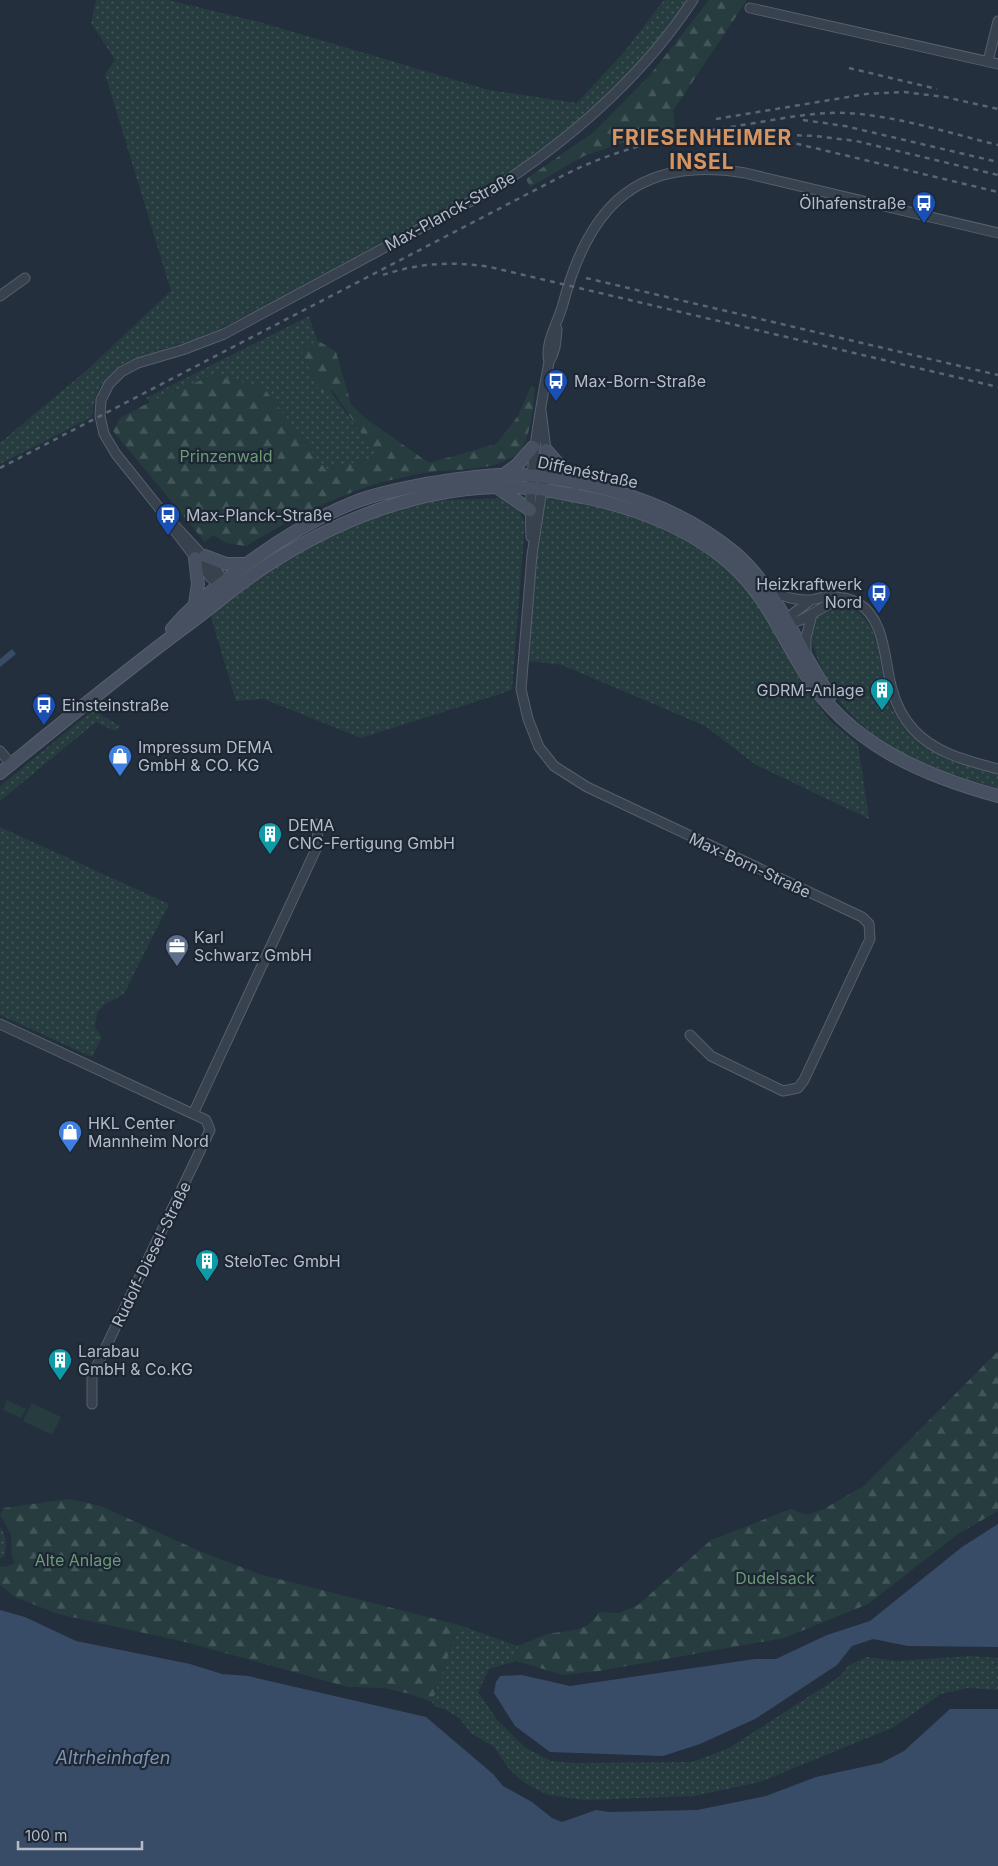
<svg xmlns="http://www.w3.org/2000/svg" width="998" height="1866" font-family="Inter,sans-serif">
  <defs>
    <pattern id="grass-dots" width="8" height="8" patternUnits="userSpaceOnUse" patternTransform="scale(1.25)"><rect width="8" height="8" fill="#263c3f"/><path d="M2 2h.1M6 6h.1" fill="none" stroke="#435659" stroke-width="1.8" stroke-linecap="round"/></pattern>
    <pattern id="forest-firs" width="22" height="20" patternUnits="userSpaceOnUse" patternTransform="scale(1.25)"><rect width="22" height="20" fill="#263c3f"/><path d="M5 1l3.5 6h-7zM16 11l3.5 6h-7z" fill="#435659"/></pattern>
  </defs>
  <rect width="100%" height="100%" fill="#242f3e"/>
  <path fill="url(#grass-dots)" d="M96 0H168L263 23 489 90 577 103 625 51 664 0H687C639 71 573 129 504 177L218 330C201 337 184 343 167 348 126 361 97 368 92 417L0 464V443L87 370 171 291 105 74 115 60 91 23Z
    M309 316 317 340 302 352 378 457 326 470 264 388 213 375 150 402 146 398Z
    M541 490 623 507 688 540 722 564 751 592 821 709 831 722 858 744 869 819 756 765 705 726 562 665 522 660Z
    M503 498 517 505 525 523 512 690 361 738 264 699 236 701 211 617 218 607 258 577 335 531 424 501Z
    M835 606C882 606 878 663 887 696 891 709 899 722 908 732 930 757 968 765 998 774V788C919 765 866 748 821 674L823 671C812 646 800 618 835 606Z
    M93 710 120 726 115 731 96 722 0 801V786Z
    M0 827 169 904 124 994 105 1004 97 1013 95 1027 102 1037 92 1057 0 1015Z
    M0 1527C7 1535 6 1545 5 1556L0 1559Z
    M459 1625 518 1646 516 1661 489 1669 478 1692 498 1721 526 1748 551 1761 573 1763 692 1762 729 1748 839 1677 849 1665 867 1657 897 1661 971 1656 998 1658V1690L968 1688 941 1694 894 1727 760 1782 694 1796 586 1800 548 1795 526 1784 509 1769 494 1747 471 1733 459 1718 444 1709 434 1706 432 1702Z"/>
  <path fill="url(#forest-firs)" d="M709 0H747L673 111 675 128 651 133 584 156 530 187 526 179 594 132 650 75Z
    M317 340 336 352 351 404 365 418 429 463 496 444 518 416 531 386 535 388C534 403 530 443 518 453 495 473 453 468 424 473 410 475 396 479 383 482 333 496 290 520 246 546L226 543 213 535 205 542 113 431 120 418 150 402 213 375 264 388 326 470 377 457 333 391 319 392 302 351Z
    M998 1351V1511L958 1534 868 1604 784 1638 599 1671 563 1675 516 1661 518 1646C528 1642 538 1637 548 1634 568 1630 588 1633 599 1612L619 1613 638 1605 711 1540 791 1509 807 1515 822 1510 864 1486Z
    M69 1499 101 1506 197 1550 259 1574 459 1625 432 1702 410 1694 384 1688 348 1687 185 1642 58 1614 15 1597 0 1585V1566L6 1567 15 1563 12 1557 11 1534 0 1515 4 1508Z"/>
  <path fill="#263c3f" d="M7 1400 26 1409 21 1418 3 1410Z
    M32 1403 61 1417 52 1435 23 1421Z"/>
  <path fill="#394c67" d="M12 649 16 654 0 667V659Z
    M998 1524V1647L908 1646 873 1639 852 1646 837 1665 755 1719 700 1744 663 1756 550 1752 515 1726 494 1693 496 1682 500 1676 522 1675 570 1686 755 1659H776L827 1635 870 1621 962 1547Z
    M0 1610 25 1617 76 1641 190 1664 222 1674 248 1676 426 1717 493 1774 503 1786 532 1802 552 1818 562 1822 596 1810 609 1812 697 1810 766 1796 816 1777 881 1763 904 1751 950 1709H998V1866H0Z"/>
  <g fill="none" stroke-linecap="round" stroke-linejoin="round">
    <g stroke="#565f6c" stroke-width="11">
      <path id="minor" d="M750 8 998 64
        M988 61 998 21
        M0 296 25 278
        M549 362C544 343 558 323 563 304 589 205 639 155 745 173L998 233
        M541 410 546 450 545 469 532 555 521 689 528 719 539 747 554 766 587 787 862 917 869 924 870 939 804 1080 798 1088 783 1091 711 1056 690 1035
        M172 527 210 577 222 588
        M531 537C528 477 538 420 549 362 556 351 556 341 557 329
        M225 586 218 572 164 514 116 454 104 434 100 416 101 400 109 384 121 372 138 363 182 350 224 334 497 187C573 137 643 76 693 0
        M769 591C783 596 795 601 810 600 815 600 820 597 825 597 834 596 850 598 858 603 886 620 884 661 892 689 896 704 903 718 913 729 934 753 968 761 998 769
        M782 622 811 600
        M785 625 801 620 838 599
        M806 654V638L812 614
        M0 751 11 764
        M0 1024 206 1120 210 1130 92 1376V1404
        M193 1114 317 847 318 824"/>
    </g>
    <g stroke="#565f6c" stroke-width="14">
      <path id="secondary" d="M546 450 576 484
        M502 476 517 465 533 447
        M498 488 530 510
        M205 556 226 564H246
        M195 558 198 584 195 604
        M172 629C190 607 212 591 235 573 271 545 312 519 355 502 377 493 401 489 425 484 463 478 506 471 544 477 613 486 681 508 735 553 780 592 797 648 830 696
        M0 773C63 722 125 671 190 623 217 603 243 580 272 562 348 514 438 481 529 488 547 489 565 494 583 497 638 508 698 531 739 572 768 601 783 638 805 673 848 743 921 775 998 796"/>
    </g>
    <use href="#minor" stroke="#38414e" stroke-width="9"/>
    <use href="#secondary" stroke="#465061" stroke-width="12"/>
    <path stroke="#5a6575" stroke-width="2.5" stroke-dasharray="5 5" stroke-linecap="butt" d="M849 68 937 89
      M716 119 866 94 904 92 945 97 998 109
      M803 120 845 126 998 162
      M727 132 815 136 856 141 998 175
      M777 139 998 192
      M383 275C418 263 454 261 490 267L998 387
      M586 278 998 375
      M0 468 564 175C626 144 687 134 755 123 790 117 825 110 860 114 907 119 953 134 998 145"/>
  </g>
  <defs>
    <g id="bus-pin" transform="scale(1.25)"><path d="M0 17L-7.5 6A9.5 9.5 0 1 1 7.5 6Z" fill="#1a4fb4" stroke="#1d2633"/><path d="M-5-6H5V4H4V6H2V4H-2V6H-4V4H-5ZM-3.5-4V0h7V-4ZM-3.5 1.2v1.5H-2V1.2ZM2 1.2v1.5H3.5V1.2Z" fill="#fff"/></g>
    <g id="building-pin" transform="scale(1.25)"><path d="M0 17L-7.5 6A9.5 9.5 0 1 1 7.5 6Z" fill="#0f9aa8" stroke="#1d2633"/><path d="M-4-6H4V6H1V3H-1V6H-4ZM-2.5-4.3h1.7v1.8h-1.7ZM.8-4.3h1.7v1.8H.8ZM-2.5-1h1.7V.8h-1.7ZM.8-1h1.7V.8H.8Z" fill="#fff"/></g>
    <g id="shop-pin" transform="scale(1.25)"><path d="M0 17L-7.5 6A9.5 9.5 0 1 1 7.5 6Z" fill="#3f7fe0" stroke="#1d2633"/><path d="M-5-2.5h2.3a2.7 3.5 0 0 1 5.4 0H5L5.5 6h-11ZM-1.5-2.5h3a1.5 2.3 0 0 0-3 0Z" fill="#fff"/></g>
    <g id="office-pin" transform="scale(1.25)"><path d="M0 17L-7.5 6A9.5 9.5 0 1 1 7.5 6Z" fill="#5c6f8a" stroke="#1d2633"/><path d="M-6-3h4V-5.5h4V-3h4V5H-6ZM-1-4.5V-3h2v-1.5ZM-6 0V1H6V0Z" fill="#fff"/></g>
  </defs>
  <g fill-rule="evenodd">
    <use href="#bus-pin" x="924" y="203"/>
    <use href="#bus-pin" x="556" y="381"/>
    <use href="#bus-pin" x="168" y="515"/>
    <use href="#bus-pin" x="879" y="593"/>
    <use href="#building-pin" x="882" y="690"/>
    <use href="#bus-pin" x="44" y="705"/>
    <use href="#shop-pin" x="120" y="756"/>
    <use href="#building-pin" x="270" y="834"/>
    <use href="#office-pin" x="177" y="946"/>
    <use href="#shop-pin" x="70" y="1132"/>
    <use href="#building-pin" x="207" y="1261"/>
    <use href="#building-pin" x="60" y="1360"/>
  </g>
  <g text-anchor="middle" stroke-width="4.5" stroke-linejoin="round" paint-order="stroke">
    <g font-size="16" fill="#b4bcc9" stroke="#1d2633" text-anchor="start">
      <text x="906" y="209" text-anchor="end">Ölhafenstraße</text>
      <text x="574" y="387">Max-Born-Straße</text>
      <text x="186" y="521">Max-Planck-Straße</text>
      <text x="862" y="590" text-anchor="end">Heizkraftwerk<tspan x="862" dy="18">Nord</tspan></text>
      <text x="864" y="696" text-anchor="end">GDRM-Anlage</text>
      <text x="62" y="711">Einsteinstraße</text>
      <text x="138" y="753">Impressum DEMA<tspan x="138" dy="18">GmbH &amp; CO. KG</tspan></text>
      <text x="288" y="831">DEMA<tspan x="288" dy="18">CNC-Fertigung GmbH</tspan></text>
      <text x="194" y="943">Karl<tspan x="194" dy="18">Schwarz GmbH</tspan></text>
      <text x="88" y="1129">HKL Center<tspan x="88" dy="18">Mannheim Nord</tspan></text>
      <text x="224" y="1267">SteloTec GmbH</text>
      <text x="78" y="1357">Larabau<tspan x="78" dy="18">GmbH &amp; Co.KG</tspan></text>
    </g>
    <g font-size="16" fill="#b4bcc9" stroke="#1d2633">
      <text transform="translate(450 211) rotate(-29)" y="6">Max-Planck-Straße</text>
      <text transform="translate(588 472) rotate(12)" y="6">Diffenéstraße</text>
      <text transform="translate(750 865) rotate(25)" y="6">Max-Born-Straße</text>
      <text transform="translate(151 1254) rotate(-64)" y="6">Rudolf-Diesel-Straße</text>
    </g>
    <g font-size="16" fill="#6b9a76" stroke="#1d2633">
      <text x="226" y="462">Prinzenwald</text>
      <text x="78" y="1566">Alte Anlage</text>
      <text x="775" y="1584">Dudelsack</text>
    </g>
    <g font-size="18" font-style="italic" fill="#7c92b1" stroke="#1d2633">
      <text x="113" y="1764">Altrheinhafen</text>
    </g>
    <g font-size="21" font-weight="bold" letter-spacing="1" fill="#d59563" stroke="#1d2633">
      <text x="702" y="145">FRIESENHEIMER<tspan x="702" dy="24">INSEL</tspan></text>
    </g>
  </g>
  <path d="M18 1841v8h124v-8" fill="none" stroke="#b4bcc9" stroke-width="2.5"/>
  <text x="25" y="1841" font-size="15" fill="#b4bcc9" stroke="#1d2633" stroke-width="4" paint-order="stroke">100 m</text>
</svg>
